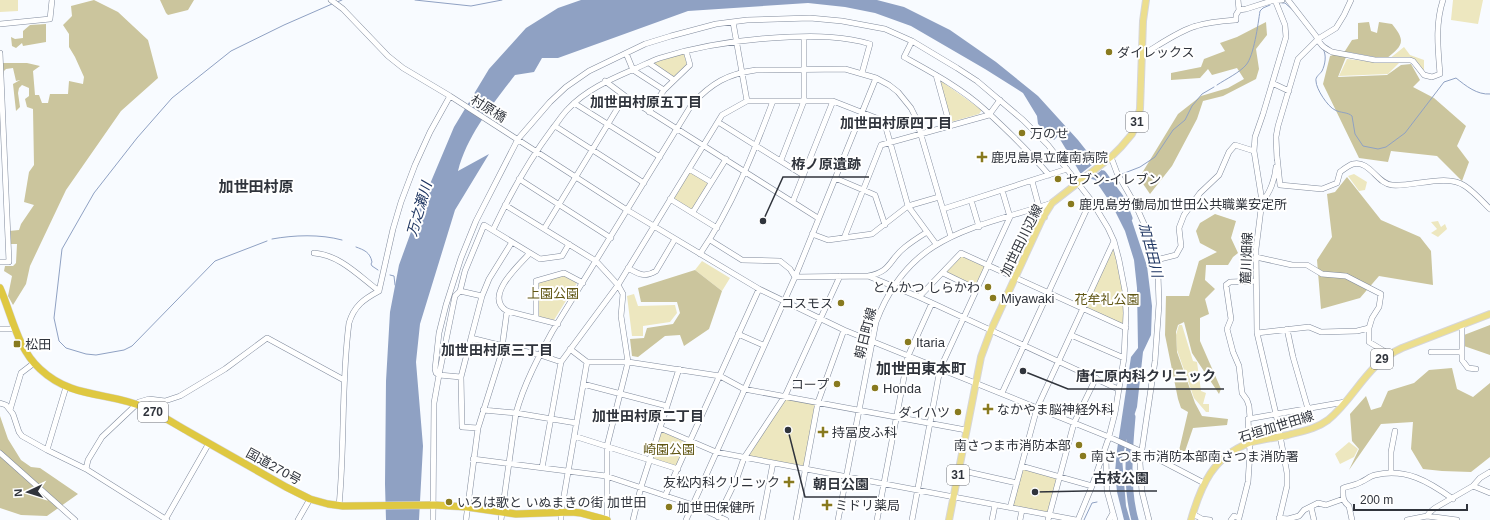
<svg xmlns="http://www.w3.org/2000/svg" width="1490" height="520" font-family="Helvetica,'Noto Sans JP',sans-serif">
  <rect width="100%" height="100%" fill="#f8fbff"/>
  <path fill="#ede7bf" d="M0 0H18V11L0 12Z
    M1453 0H1483L1478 24 1451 20Z
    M1404 47 1410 55 1424 60V71L1413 58H1404L1388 74 1339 76 1347 59 1384 63Z
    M684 53 687 65 675 76 673 77 654 64V62Z
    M941 81 982 110 979 114 951 122 940 82Z
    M689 172H691L708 183V185L693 209H691L674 199V197Z
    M1354 174 1367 182 1365 190 1359 191 1348 176Z
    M1438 221 1441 227 1445 224 1447 229 1438 237 1431 233 1437 229 1431 222Z
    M1113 248H1114L1123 290 1124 324 1123 325 1087 308 1086 306Z
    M961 256 986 267 976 286 946 273V271Z
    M702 261 730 278 722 291 695 270Z
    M564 275 577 283 554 320 537 316V283Z
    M634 294 638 306 675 305 677 313 670 322 643 326V336H632L627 296Z
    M1179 325H1182L1193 361 1197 362 1201 391 1206 393 1203 404H1209V412H1206L1194 398 1177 350 1176 335Z
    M787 399 816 404 804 467 748 457 785 400Z
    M662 431 687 443 677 466 652 458Z
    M1349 442 1358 449 1354 457 1340 464 1335 454Z
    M1023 469 1056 478 1057 480 1049 512 1047 513 1013 506Z"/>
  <path fill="#cbc59d" d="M94 0 118 12 148 40 158 78 121 111 66 190 30 266 26 284 13 305 8 296 12 276 4 271 5 266H13L16 263 17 244H11L9 231 19 230 21 224 34 205 24 202 29 172 34 165 33 109 27 107 25 99 29 96V88L22 85 19 88 18 93 20 107 16 111 13 84 20 80 16 81 13 68 6 69 4 71V82L3 83 2 63H27L40 66 33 71 35 95H39L42 103H48L50 94H68L69 81 83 84 84 77 75 57 69 47V34L63 25 72 16 71 6Z
    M160 0H194L188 10 168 15 166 13Z
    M1266 22 1267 35 1256 49 1259 69 1256 79 1223 96 1203 101 1197 119 1172 166 1150 194 1139 178 1178 114 1201 96 1228 88 1244 79 1237 68 1212 75 1208 69 1200 78 1171 80V73L1201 67 1204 59 1225 51 1220 43 1237 37Z
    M1369 22 1371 31 1377 33 1379 22 1392 24C1407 42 1402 46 1386 59L1348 52 1338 77 1387 75 1401 65 1411 64 1420 80 1413 87 1434 98 1466 126 1457 146 1469 162 1462 181 1437 156 1391 151 1388 162 1359 158 1323 84 1330 56 1345 51 1352 40 1358 39V23Z
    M46 24V42L23 46 22 43 16 48 12 46 11 37 15 39 23 38V31L30 25Z
    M1347 177 1381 220 1420 237 1431 251 1433 285 1379 276 1360 298 1321 309 1317 260 1332 237 1327 194 1335 192Z
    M1215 214 1236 221 1231 238 1238 253 1233 257 1228 265H1206L1205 280 1215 289 1205 299 1209 314 1200 318V341L1221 389 1219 394 1192 353 1184 322 1178 325 1176 332 1177 352 1195 403 1202 416 1228 419 1227 425 1193 428 1181 463 1177 459 1188 412 1181 408 1178 399 1165 335 1166 296H1189L1199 261 1217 252 1200 243 1196 231 1200 223Z
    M695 270 722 291 709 329 684 346 680 335 665 336 638 357 632 356 630 339 644 338 647 328 673 324 680 313 677 302H641L638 288Z
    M1490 325V355L1464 346V335Z
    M1452 368 1457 389 1473 397 1490 383V457L1471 472 1442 471 1423 469 1411 449 1413 422 1381 424 1349 470 1359 449 1352 441 1350 414 1366 396 1371 410 1381 407 1388 391 1414 383 1429 370Z
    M0 416 8 439 21 460 31 467 40 468 78 494 47 516 21 515 0 508Z"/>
  <path fill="#8fa1c3" d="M581 0H877L904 7 950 30 996 62 1038 96 1078 140 1105 174 1132 221 1147 266 1152 306 1151 335 1143 352 1137 407 1129 431 1122 458 1126 506 1130 520H1124L1117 492 1115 472 1117 450 1131 357 1138 348 1137 288 1134 260 1125 231 1112 205 1095 180 1082 176 1058 136 1054 140 1038 124 1037 116 1023 93 985 69 911 26 875 13 845 7 808 3 688 11 558 58H542L534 72 515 75C493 104 467 135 458 171L489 154 455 210 420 324 416 362 423 446 419 520H386L385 484 386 381 390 312 399 265 419 210 454 127 489 69 526 28 558 8Z"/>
  <path fill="#f8fbff" d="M1097 161 1103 169 1089 180 1081 177 1079 175Z"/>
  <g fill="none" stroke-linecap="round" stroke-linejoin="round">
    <path stroke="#8fa1c3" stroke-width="1" d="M415 0 471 6 502 0
      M337 2 342 0
      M1282 3H1285L1295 12
      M1323 49C1327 55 1325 65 1322 71 1320 74 1315 77 1316 81 1316 89 1328 107 1335 110 1340 113 1348 112 1352 116L1355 134 1363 146 1378 149 1386 147 1405 133 1444 82 1456 78C1466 86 1477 95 1490 94
      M1217 85C1226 79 1239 73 1246 65 1254 56 1258 24 1260 11L1263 8 1270 5
      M1122 174 1140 167 1155 157 1173 130 1185 120 1192 106 1202 94 1214 87
      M1110 182 1113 180
      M272 239C294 235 320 234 342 240
      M267 241 215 261 132 346 124 350 96 355 86 354 66 348 59 341 54 318 62 249 94 193 137 138 172 98 231 51 284 25 332 4
      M356 247C364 250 370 252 372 262L371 264 372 266 378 270
      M390 275 394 276 395 285
      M1126 491 1130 490
      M1084 520 1092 503 1097 502"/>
    <path stroke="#8fa1c3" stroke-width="7" d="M1103 174 1122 200 1129 218
      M1132 417C1129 450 1126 488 1135 520"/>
    <g stroke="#818b9d" stroke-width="6">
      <path id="minor" d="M331 0 343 9 388 56 403 68 450 96 627 210 759 289 844 330 1109 437 1158 459 1204 483
        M1238 0 1239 10
        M1275 0 1285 25 1286 37 1263 114 1255 137 1254 151 1262 201 1256 249 1257 333 1276 414 1287 473V486L1279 520
        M1288 0 1316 36C1320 45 1323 47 1332 52L1375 60H1410L1413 61 1424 75 1432 77 1440 74C1438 49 1435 24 1443 0
        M733 22 747 101
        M0 24 50 19 52 0
        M912 41 904 57C931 72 961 88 984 109 1007 130 1029 151 1049 175
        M0 53 9 262H0
        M626 53 633 70 664 90
        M1142 55C1158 46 1178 31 1196 26 1209 22 1223 21 1236 20V15L1239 10 1246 9 1271 1 1282 0
        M649 63 674 80
        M936 75 950 126
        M605 81 625 96 818 218
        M1272 83 1289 91
        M574 103 660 157
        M649 112 664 90 690 65 686 51
        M718 122 803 175
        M555 126 644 183
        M1277 156 1280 185 1322 189 1337 183 1340 172C1344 169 1349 165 1353 164 1370 160 1377 184 1392 185 1413 187 1447 173 1465 186 1474 192 1482 201 1490 209
        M1111 157 1117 173 1136 206 1145 226 1156 260 1158 274 1159 304 1155 361 1140 463 1142 492 1149 520
        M1277 159 1276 137 1278 126 1298 59 1318 39 1336 28 1344 15 1351 0
        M781 160 804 101V37
        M689 169 711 182
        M835 178 875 195 885 225
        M519 179 611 238
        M1032 181 1039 207
        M670 199 717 228
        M971 200 979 227
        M793 201 833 101
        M1262 201C1270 194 1275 178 1276 167
        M505 205 596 261 618 285 623 294 621 316 628 362 607 446V520
        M943 209 1067 169
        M693 212 726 159
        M544 229 625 96
        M493 230C510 194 529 160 553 128 558 122 562 115 568 109 586 90 609 80 632 70 642 66 651 61 660 58 702 45 745 39 789 37 816 36 844 36 870 44L862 73
        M812 234 828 240 872 234 908 206 939 197
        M844 238 881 145 989 115 1000 100
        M710 240 742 260 780 261 790 269 795 277 868 276C891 272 889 260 904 248 911 242 919 237 927 232
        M512 242 489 279 482 296 471 338 540 355 561 362
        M314 253C340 255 359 276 379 291
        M530 253C519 265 483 297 507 311L558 324
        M700 254C732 207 753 154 773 101
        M1256 257 1292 265H1307L1322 274 1346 276 1381 294 1379 307 1372 318 1369 328
        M1156 260 1176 255 1181 246 1179 228 1184 215 1200 193 1219 175 1229 152 1235 145 1254 151
        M628 268C638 274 645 278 656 271L675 239
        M943 273 976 289
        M868 276 919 297 1118 389
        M379 291 393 229 401 202 415 165 430 132 450 96
        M460 291 482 296
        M919 297 961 253 1126 328
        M536 318V281L564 273 583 283
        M1462 325V360L1468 368 1476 369
        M0 329H15
        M1287 329 1293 357 1308 409
        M1257 333 1309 327 1321 332 1357 331 1369 328V342L1389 354
        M738 334 763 345
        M1071 335 1124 358
        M471 338 461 377 462 427 478 428
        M570 349 587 362H628L720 376 744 389 966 430
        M1431 352H1461
        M461 377 439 375 455 296 460 291 465 271 484 225 540 259 562 256 569 244
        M583 384 667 406
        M1002 393 1091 200
        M0 403 6 405 13 414 19 432 22 436 47 450 86 469 167 520
        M10 410 21 373 34 363
        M483 410 516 413 576 423
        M1248 419 1345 402
        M660 428 716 452 1076 520
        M574 436 678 469
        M47 450 66 387
        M0 453 75 520
        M1104 456 1106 460 1107 491 1115 520
        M473 459 606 476 693 505 726 520
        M1021 466 1092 486
        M542 468 561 362 618 285 722 115 747 101H833L884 121 908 206 936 244
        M86 469 88 460 102 437 139 402 149 399 165 401 180 396 225 369 267 338 344 380
        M959 470 1017 483
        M1391 472V452L1395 431
        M1473 486 1490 493
        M665 496 759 289
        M339 506C345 445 341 383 349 323 354 306 364 299 379 291
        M1311 507 1314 520
        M1010 508 1037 408 1114 241
        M1193 514 1202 519 1210 520
        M1427 516 1430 512 1435 508 1473 486 1480 478 1490 472
        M718 517 737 478 744 458 785 396 840 276
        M1279 518 1288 519 1299 516 1304 510 1318 503 1326 505 1343 499
        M165 520 209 443
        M298 520 310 499
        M433 520 434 403 439 375 436 373 435 369 439 333 446 305 461 258 476 221 518 139 550 102 566 87 589 71 645 44 671 36 716 24 747 20 810 18 842 21 885 29 912 41 957 68 977 81 1023 120 1048 145 1091 200 1108 228 1114 241 1119 260 1125 291 1126 313 1124 358 1115 413 1108 440 1092 486 1078 520
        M466 520 478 428 501 355 507 311
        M501 520 516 413C524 384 538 358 552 332L692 104C712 83 727 74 756 70L845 69 876 78 889 85 898 92 911 108 916 118 951 237
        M561 520V513L587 362
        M633 520 641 487 679 369
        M686 520 795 277 876 78
        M762 520 773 463
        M796 520 818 402 844 330
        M838 520 876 322C909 234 972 229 1052 203
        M877 520 908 356 932 303
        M912 520 940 369 1010 217 1002 190
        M992 520 995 505
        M1020 520 1022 510
        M1048 520 1074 423 1096 378
        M1109 520 1113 513
        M1231 520 1234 516 1239 518 1248 482 1249 467 1250 453 1248 419 1250 418 1249 406 1247 400 1242 393 1239 366 1233 352 1227 329 1231 319 1226 285 1230 282 1256 281
        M1352 520 1349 506C1342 501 1343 496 1343 488 1349 486 1356 485 1361 482 1366 480 1370 476 1375 475 1406 468 1428 481 1453 499
        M1407 520 1427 516 1457 520"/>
    </g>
    <g stroke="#d6d6d8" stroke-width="8">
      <path id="major" d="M1036 208 1042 212 1044 217
        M949 520 981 357 991 330 1042 219 1052 203 1111 157 1121 147 1132 134 1136 125 1140 109 1143 21 1146 0
        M1191 520C1201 485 1213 457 1249 443 1262 439 1275 438 1288 435 1302 431 1316 429 1328 420 1356 397 1366 364 1402 348L1490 314"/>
    </g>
    <g stroke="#d6d6d8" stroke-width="8">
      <path id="highway" d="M0 288C12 315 17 348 40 369 73 400 109 391 146 408 161 415 175 424 189 432 221 450 254 469 286 487L310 499 328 504 343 506 434 505 467 507 516 514 572 512 581 513 607 520"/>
    </g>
    <use href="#minor" stroke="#fff" stroke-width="5"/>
    <use href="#major" stroke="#ecde8d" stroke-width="6"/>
    <use href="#highway" stroke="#dfc841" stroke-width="7"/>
  </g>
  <g fill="#887a1f" stroke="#fff" stroke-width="1.5">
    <circle cx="1109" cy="52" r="4"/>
    <circle cx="1022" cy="133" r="4"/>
    <path d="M980 151h4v4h4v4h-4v4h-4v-4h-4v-4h4z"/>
    <circle cx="1058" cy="179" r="4"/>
    <circle cx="1071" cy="204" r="4"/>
    <circle cx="988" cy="287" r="4"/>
    <circle cx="993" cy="298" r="4"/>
    <circle cx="841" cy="303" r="4"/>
    <circle cx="908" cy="342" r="4"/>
    <rect x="13" y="340" width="8" height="8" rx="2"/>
    <circle cx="837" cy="384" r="4"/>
    <circle cx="875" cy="388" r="4"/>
    <path d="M986 403h4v4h4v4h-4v4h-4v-4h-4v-4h4z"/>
    <circle cx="958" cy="412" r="4"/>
    <path d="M821 426h4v4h4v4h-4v4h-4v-4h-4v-4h4z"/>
    <circle cx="1079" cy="445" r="4"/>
    <circle cx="1083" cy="456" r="4"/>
    <path d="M787 476h4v4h4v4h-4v4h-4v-4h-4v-4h4z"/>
    <circle cx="449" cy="502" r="4"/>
    <path d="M825 499h4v4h4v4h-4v4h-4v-4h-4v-4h4z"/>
    <circle cx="669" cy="507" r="4"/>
  </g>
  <g text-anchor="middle" stroke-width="4" stroke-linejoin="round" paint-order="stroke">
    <g fill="#fff" stroke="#6e7176" stroke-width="1">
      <rect x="1126" y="112" width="22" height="20" rx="3"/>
      <rect x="1371" y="349" width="22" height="20" rx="3"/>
      <rect x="138" y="402" width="30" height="20" rx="3"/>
      <rect x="947" y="465" width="22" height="20" rx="3"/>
    </g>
    <g font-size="12" font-weight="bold" fill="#30343c">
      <text x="1137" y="126">31</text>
      <text x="1382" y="363">29</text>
      <text x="153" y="416">270</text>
      <text x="958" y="479">31</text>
    </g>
    <g font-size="13" fill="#30343c" stroke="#fff" text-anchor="start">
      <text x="1117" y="57">ダイレックス</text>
      <text x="1030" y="138">万のせ</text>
      <text x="991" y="162">鹿児島県立薩南病院</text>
      <text x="1066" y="184">セブン-イレブン</text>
      <text x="1079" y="209">鹿児島労働局加世田公共職業安定所</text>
      <text x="980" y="292" text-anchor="end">とんかつ しらかわ</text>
      <text x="1001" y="303">Miyawaki</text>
      <text x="833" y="308" text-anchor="end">コスモス</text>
      <text x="916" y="347">Itaria</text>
      <text x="25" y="349">松田</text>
      <text x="829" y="389" text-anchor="end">コープ</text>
      <text x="883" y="393">Honda</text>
      <text x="997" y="414">なかやま脳神経外科</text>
      <text x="950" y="417" text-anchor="end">ダイハツ</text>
      <text x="832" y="437">持冨皮ふ科</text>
      <text x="1071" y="450" text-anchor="end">南さつま市消防本部</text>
      <text x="1091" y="461">南さつま市消防本部南さつま消防署</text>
      <text x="780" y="487" text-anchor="end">友松内科クリニック</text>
      <text x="457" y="507">いろは歌と いぬまきの街 加世田</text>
      <text x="835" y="510">ミドリ薬局</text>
      <text x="677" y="512">加世田保健所</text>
    </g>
    <g font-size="13" fill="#30343c" stroke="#fff">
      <text transform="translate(489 108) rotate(32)" y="5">村原橋</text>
      <text transform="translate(1021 240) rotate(-64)" y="5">加世田川辺線</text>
      <text transform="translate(1246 258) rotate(-88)" y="5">麓川畑線</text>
      <text transform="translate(865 333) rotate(-76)" y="5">朝日町線</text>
      <text transform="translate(1276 426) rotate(-17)" y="5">石垣加世田線</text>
      <text transform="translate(274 466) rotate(29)" y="5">国道270号</text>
    </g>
    <g font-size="13" fill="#605614" stroke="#fff">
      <text x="553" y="298">上園公園</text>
      <text x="1107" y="304">花牟礼公園</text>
      <text x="669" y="454">崎園公園</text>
    </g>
    <g font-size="14" font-weight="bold" fill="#30343c" stroke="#fff">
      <text x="646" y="107">加世田村原五丁目</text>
      <text x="896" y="128">加世田村原四丁目</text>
      <text x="497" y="355">加世田村原三丁目</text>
      <text x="648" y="421">加世田村原二丁目</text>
    </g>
    <g font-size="14" font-style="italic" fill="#1e3561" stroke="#fff">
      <text transform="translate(419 209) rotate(-74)" y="5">万之瀬川</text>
      <text transform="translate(1151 250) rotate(76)" y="5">加世田川</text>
    </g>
    <g font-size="15" font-weight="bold" fill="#30343c" stroke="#fff">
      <text x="256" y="192">加世田村原</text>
      <text x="921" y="374">加世田東本町</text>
    </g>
  </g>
  <path fill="none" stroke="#30343c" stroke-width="1.5" d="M763 221L783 177H869M1023 371L1068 389H1224M1035 492L1085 491H1157M788 430L805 497H877"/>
  <g fill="#30343c" stroke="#fff" stroke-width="1.5">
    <circle cx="763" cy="221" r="4"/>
    <circle cx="1023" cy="371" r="4"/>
    <circle cx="1035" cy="492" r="4"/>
    <circle cx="788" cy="430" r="4"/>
  </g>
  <g font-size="14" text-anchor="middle" font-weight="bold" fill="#30343c" stroke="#fff" stroke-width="4" stroke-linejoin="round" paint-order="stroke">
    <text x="826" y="169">栫ノ原遺跡</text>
    <text x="1146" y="381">唐仁原内科クリニック</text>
    <text x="1121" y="483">古枝公園</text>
    <text x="841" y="489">朝日公園</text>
  </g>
  <g transform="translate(28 492) rotate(266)" stroke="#ffffff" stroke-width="3" paint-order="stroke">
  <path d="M0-3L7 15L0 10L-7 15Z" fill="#30343c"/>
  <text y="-6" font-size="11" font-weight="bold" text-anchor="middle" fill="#30343c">N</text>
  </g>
  <path d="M1354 504v6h113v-6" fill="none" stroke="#30343c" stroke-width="2"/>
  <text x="1360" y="504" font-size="12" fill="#30343c" stroke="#ffffff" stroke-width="3" paint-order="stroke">200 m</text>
</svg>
